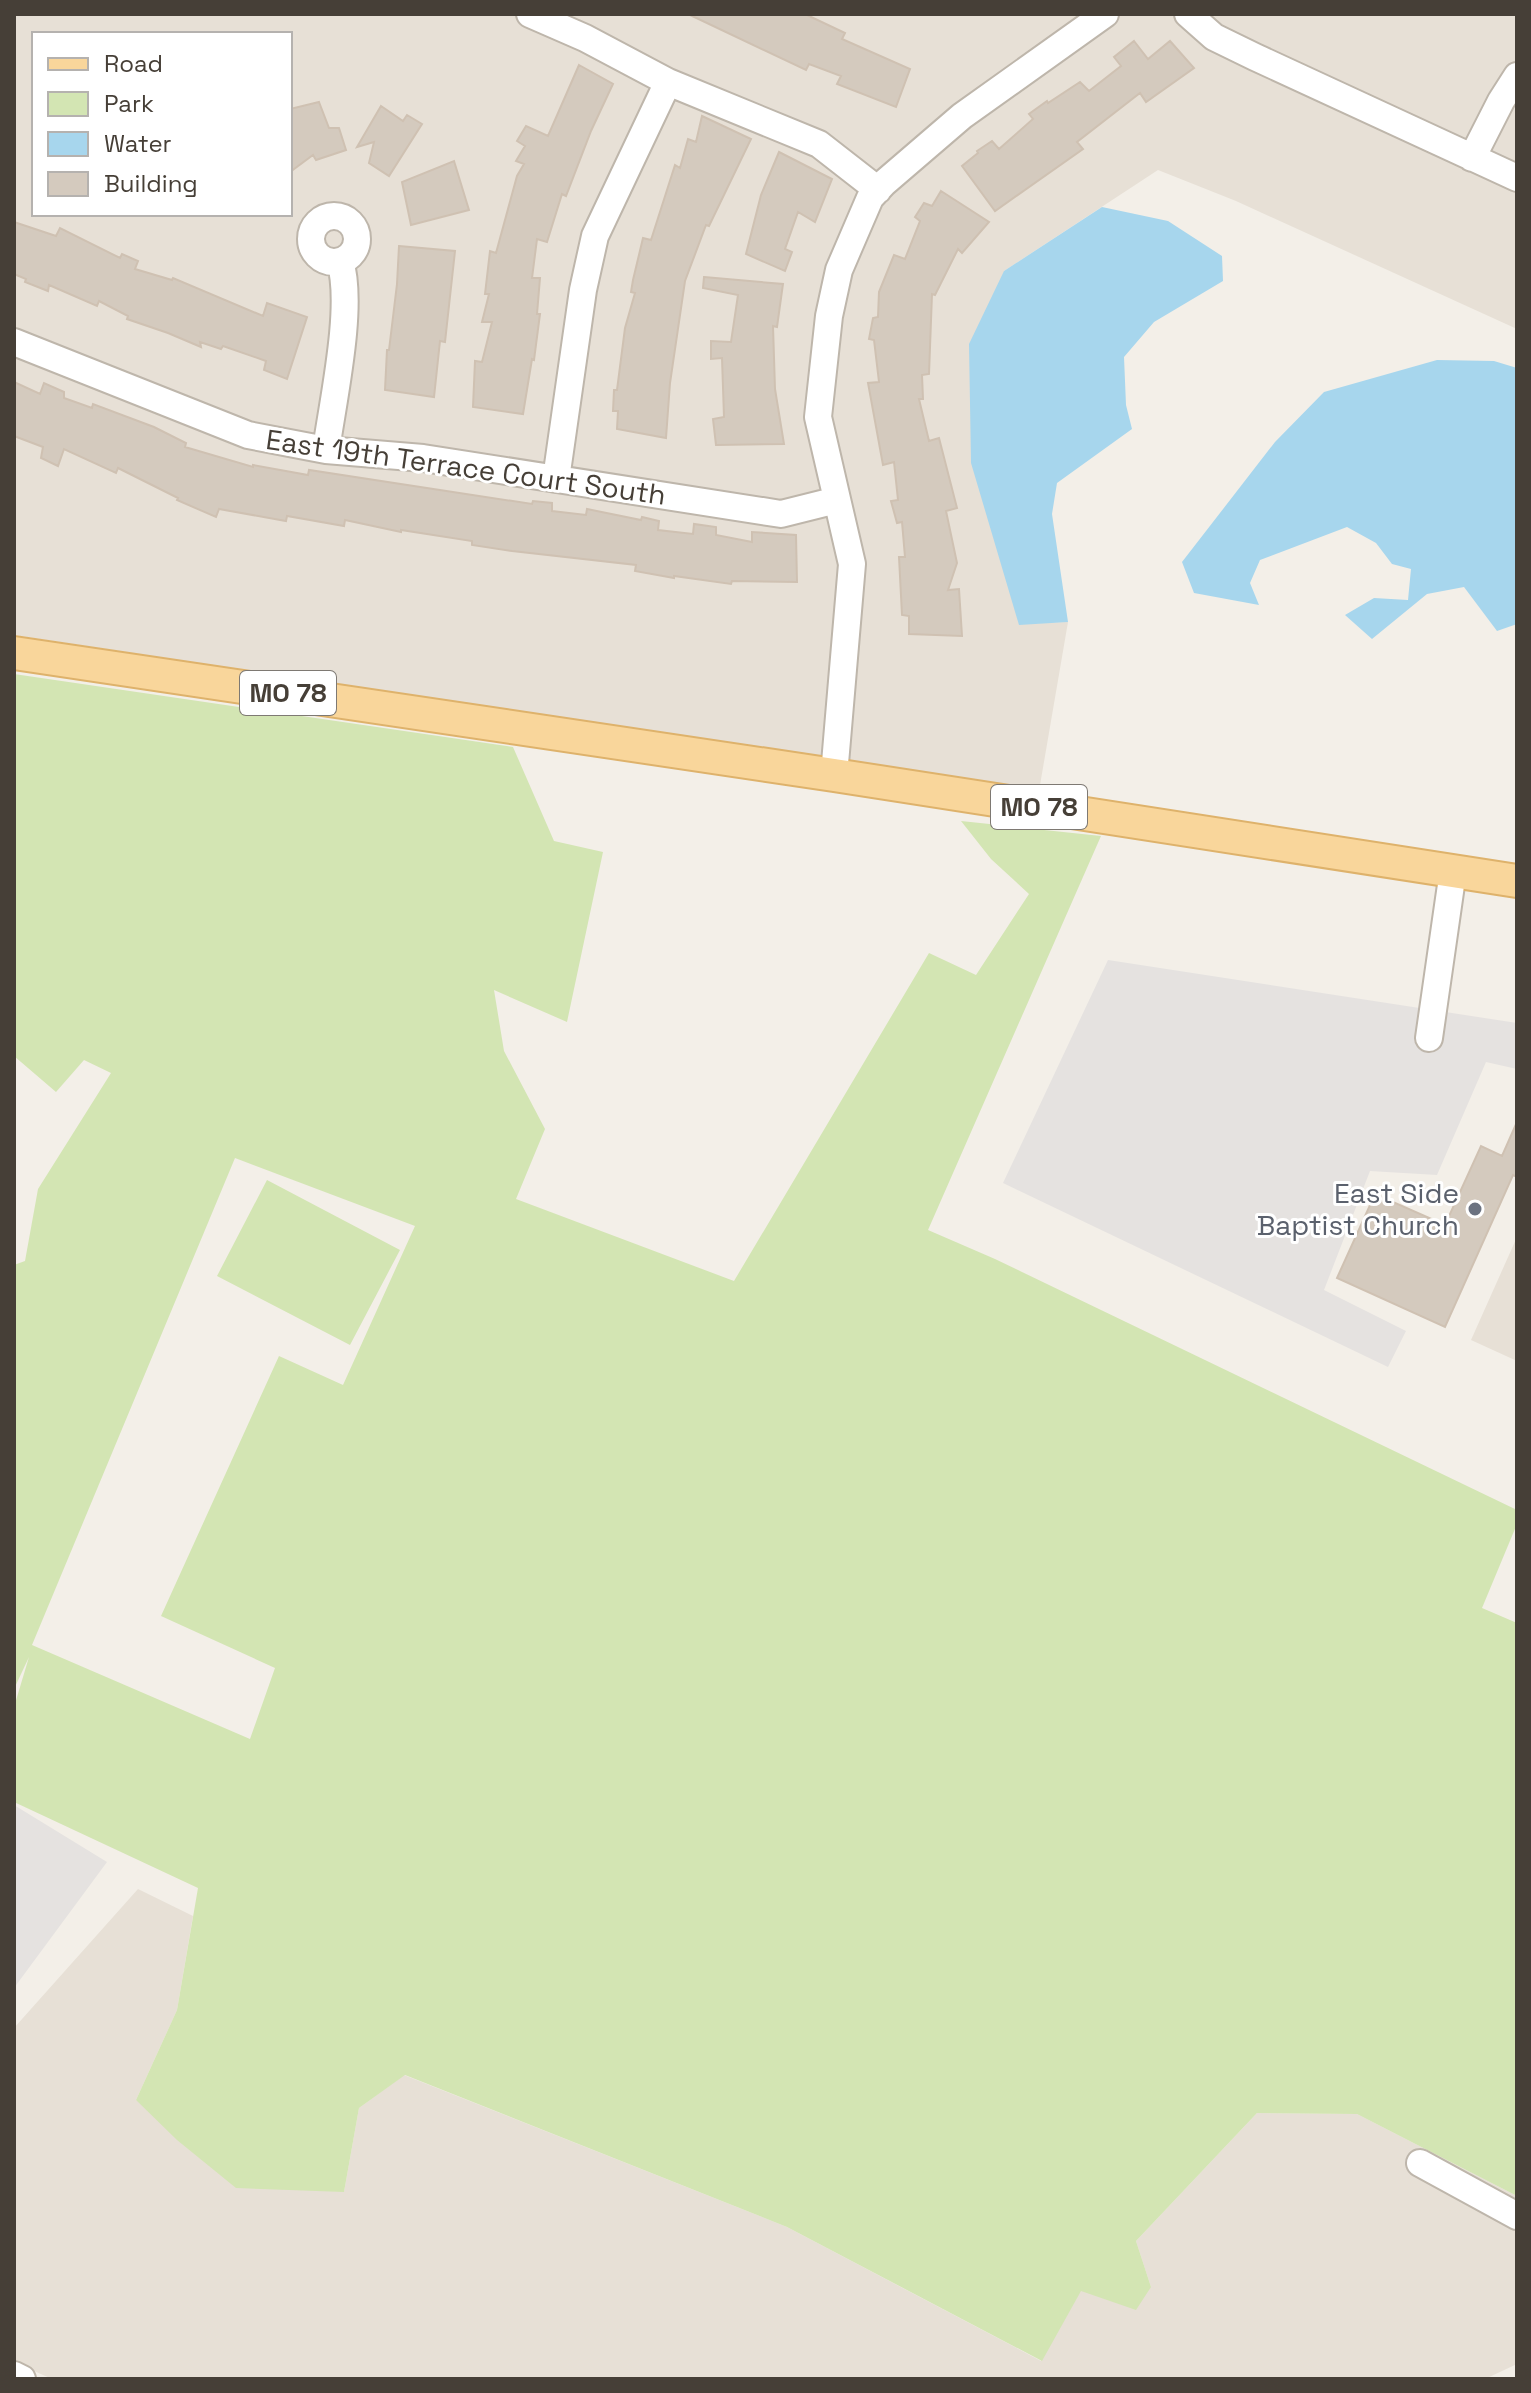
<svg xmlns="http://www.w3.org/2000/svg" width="1531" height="2393" font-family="'Space Grotesk',sans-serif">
  <rect width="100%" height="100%" fill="#f3efe8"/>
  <path fill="#e7e0d6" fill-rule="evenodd" d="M14 14H1517V329L1236 201 1158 170 1004 271 1019 624 1068 622 1039 791 14 635ZM34 34H290V214H34Z
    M1517 1237V1361L1471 1340Z
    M138 1889 193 1916 177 2010 136 2100 344 2192 359 2108 404 2075 787 2227 1041 2361 1081 2290 1151 2287 1136 2241 1257 2113 1357 2114 1517 2196V2364L1485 2379H52L14 2362V2028Z"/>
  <path fill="#d3e5b3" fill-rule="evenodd" d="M14 674 513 747 554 841 603 852 567 1022 494 990 504 1051 545 1129 516 1199 734 1281 929 953 976 975 1029 894 991 859 961 821 1101 836 928 1230 995 1259 1517 1510V1524L1482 1608 1517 1623V2196L1357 2114 1257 2113 1136 2241 1151 2287 1136 2310 1081 2291 1042 2361 787 2227 405 2075 359 2108 344 2192 236 2188 177 2140 136 2100 177 2010 198 1888 14 1802V1707L29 1657 14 1689V1265L25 1261 38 1189 111 1073 84 1060 56 1092 14 1056ZM235 1158 415 1226 343 1385 279 1356 161 1616 275 1668 250 1739 32 1645Z
    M267 1180 400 1250 350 1345 217 1276Z"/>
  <path fill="#e5e2e0" d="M1108 960 1517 1023V1069L1486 1062 1437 1175 1370 1171 1324 1290 1406 1331 1388 1367 1003 1183Z
    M14 1805 107 1862 14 1988Z"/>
  <path fill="#a7d6ed" d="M1102 207 1168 221 1222 256 1223 281 1154 322 1124 357 1126 405 1132 429 1057 483 1052 514 1068 622 1019 625 971 463 969 344 1004 271Z
    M1437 360 1494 361 1517 368V624L1497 631 1464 587 1427 594 1372 639 1345 615 1374 598 1408 600 1411 569 1392 564 1376 543 1347 527 1260 560 1250 583 1259 605 1194 593 1182 562 1275 442 1324 392Z"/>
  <path fill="#d4cabe" stroke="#cfc1b2" stroke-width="2" d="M688 14H805L845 33 842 39 910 69 896 107 837 84 841 76 809 64 806 70Z
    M1134 41 1148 59 1170 41 1194 68 1146 102 1140 93 1077 142 1083 149 995 211 962 166 978 153 977 151 992 141 999 149 1033 119 1029 114 1047 101 1048 103 1080 82 1089 91 1121 66 1114 57Z
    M579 65 613 84 591 131 566 196 562 194 547 242 537 239 532 278H540L537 314H540L534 360 532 359 523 414 473 407 475 361 482 362 492 322H482L489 294H485L490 251 496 253 517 176 524 164 516 161 525 146 517 141 526 126 548 136Z
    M319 102 329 128H339L346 150 316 160 313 155 290 172V109Z
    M381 106 403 121 407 115 422 124 389 176 369 163 374 142 357 147Z
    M702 116 751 139 709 226 706 225 685 281 670 383 666 438 617 429 618 411H613L614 390H617L625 328 635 293 631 292 633 280 643 238 651 240 675 165 680 168 688 139 696 142Z
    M779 152 832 179 815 222 798 212 785 249 792 252 785 271 746 254 761 195Z
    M454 161 469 210 411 225 402 182Z
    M941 191 989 222 962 253 958 249 935 295 932 294 929 374 922 375 923 399H919L929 441 939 438 957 508 946 511 957 563 948 590 959 589 962 636 909 634V616L902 615 899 557H905L902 522 897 523 891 501 898 500 894 462 883 465 868 383 879 382 874 340 869 339 873 318 878 317 879 292 894 255 905 259 920 221 915 217 924 203 932 206Z
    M14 222 56 236 60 228 120 258 122 254 138 261 135 269 172 280 173 278 263 316 267 303 307 317 287 379 264 370 266 361 223 346 221 349 200 342 201 347 168 333 127 319 128 316 99 301 97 306 49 285 48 291 25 282 26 279 14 274Z
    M399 246 455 251 445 342 440 341 434 397 385 390 387 350H389L397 284Z
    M704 277 783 284 777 327 773 326 775 389 784 444 716 445 713 419 724 417 722 358 711 359V341L731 342 738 295 703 288Z
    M14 382 40 394 44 383 64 392V398L92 408 93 404 154 427 186 443 185 447 253 467V465L308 475 309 470 532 504 533 501 552 503V511L586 515 587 509 641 520 642 517 659 521 658 530 693 534 694 524 716 527V535L752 542V532L796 535 797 582 732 581 731 584 674 576V578L635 571 636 565 512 551 472 545V541L401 530V532L345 520 344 526 287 516 286 521 219 509 216 517 177 500 178 498 118 468 116 473 64 449 58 466 41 458 43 447 14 436Z
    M1517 1122V1177L1513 1175 1445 1327 1337 1278 1375 1194 1445 1225 1481 1146 1502 1156Z"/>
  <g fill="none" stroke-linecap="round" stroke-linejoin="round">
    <g stroke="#beb6ab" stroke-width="30">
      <path id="minor" d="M530 14 585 38 668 82 819 144 878 190
        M1188 14 1214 37 1255 57 1517 178
        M1472 158 1501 101 1517 76
        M311 239a23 23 0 1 1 46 0a23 23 0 1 1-46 0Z
        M14 342 248 435 326 450 423 458 781 514 837 500
        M326 450C333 400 354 306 340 261
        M556 479 583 290 595 236 668 82
        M834 775 852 564 818 417 829 316 839 270 870 198 884 183 962 116 1105 14
        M1429 1038 1453 871
        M1420 2163 1517 2216
        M14 2375 22 2379"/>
    </g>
    <g stroke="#deb26b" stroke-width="36">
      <path id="major" d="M14 653 834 775 1517 881"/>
    </g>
    <use href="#minor" stroke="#fff" stroke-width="26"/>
    <use href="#major" stroke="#f9d69b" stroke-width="32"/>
  </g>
  <circle fill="#6b7280" stroke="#fff" stroke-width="3" cx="1475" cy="1209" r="8"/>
  <g text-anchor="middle" stroke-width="6" stroke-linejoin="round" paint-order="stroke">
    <g fill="#fff" stroke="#7e7973" stroke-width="2">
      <rect x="240" y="671" width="96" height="44" rx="6"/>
      <rect x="991" y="785" width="96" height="44" rx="6"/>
    </g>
    <g font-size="26" font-weight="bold" fill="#463f37">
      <text x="288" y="702">MO 78</text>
      <text x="1039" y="816">MO 78</text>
    </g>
    <g font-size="28" fill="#463f37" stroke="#fff">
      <text transform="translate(466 467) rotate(8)" y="10">East 19th Terrace Court South</text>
    </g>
    <g font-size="28" fill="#5b616d" stroke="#fff" text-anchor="end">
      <text x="1459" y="1203">East Side<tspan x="1459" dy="32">Baptist Church</tspan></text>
    </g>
  </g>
  <rect width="1531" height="2393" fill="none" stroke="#463f37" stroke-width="32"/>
  <rect x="32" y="32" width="260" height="184" fill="#ffffff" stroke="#b5b2af" stroke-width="2"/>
  <rect x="48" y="58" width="40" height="12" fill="#f9d69b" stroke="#b5b2af" stroke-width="2"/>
  <text x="104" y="72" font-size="24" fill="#463f37">Road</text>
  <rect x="48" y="92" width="40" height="24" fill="#d3e5b3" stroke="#b5b2af" stroke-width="2"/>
  <text x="104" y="112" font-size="24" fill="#463f37">Park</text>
  <rect x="48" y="132" width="40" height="24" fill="#a7d6ed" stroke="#b5b2af" stroke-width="2"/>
  <text x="104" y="152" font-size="24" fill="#463f37">Water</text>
  <rect x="48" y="172" width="40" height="24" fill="#d4cabe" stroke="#b5b2af" stroke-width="2"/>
  <text x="104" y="192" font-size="24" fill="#463f37">Building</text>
</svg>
